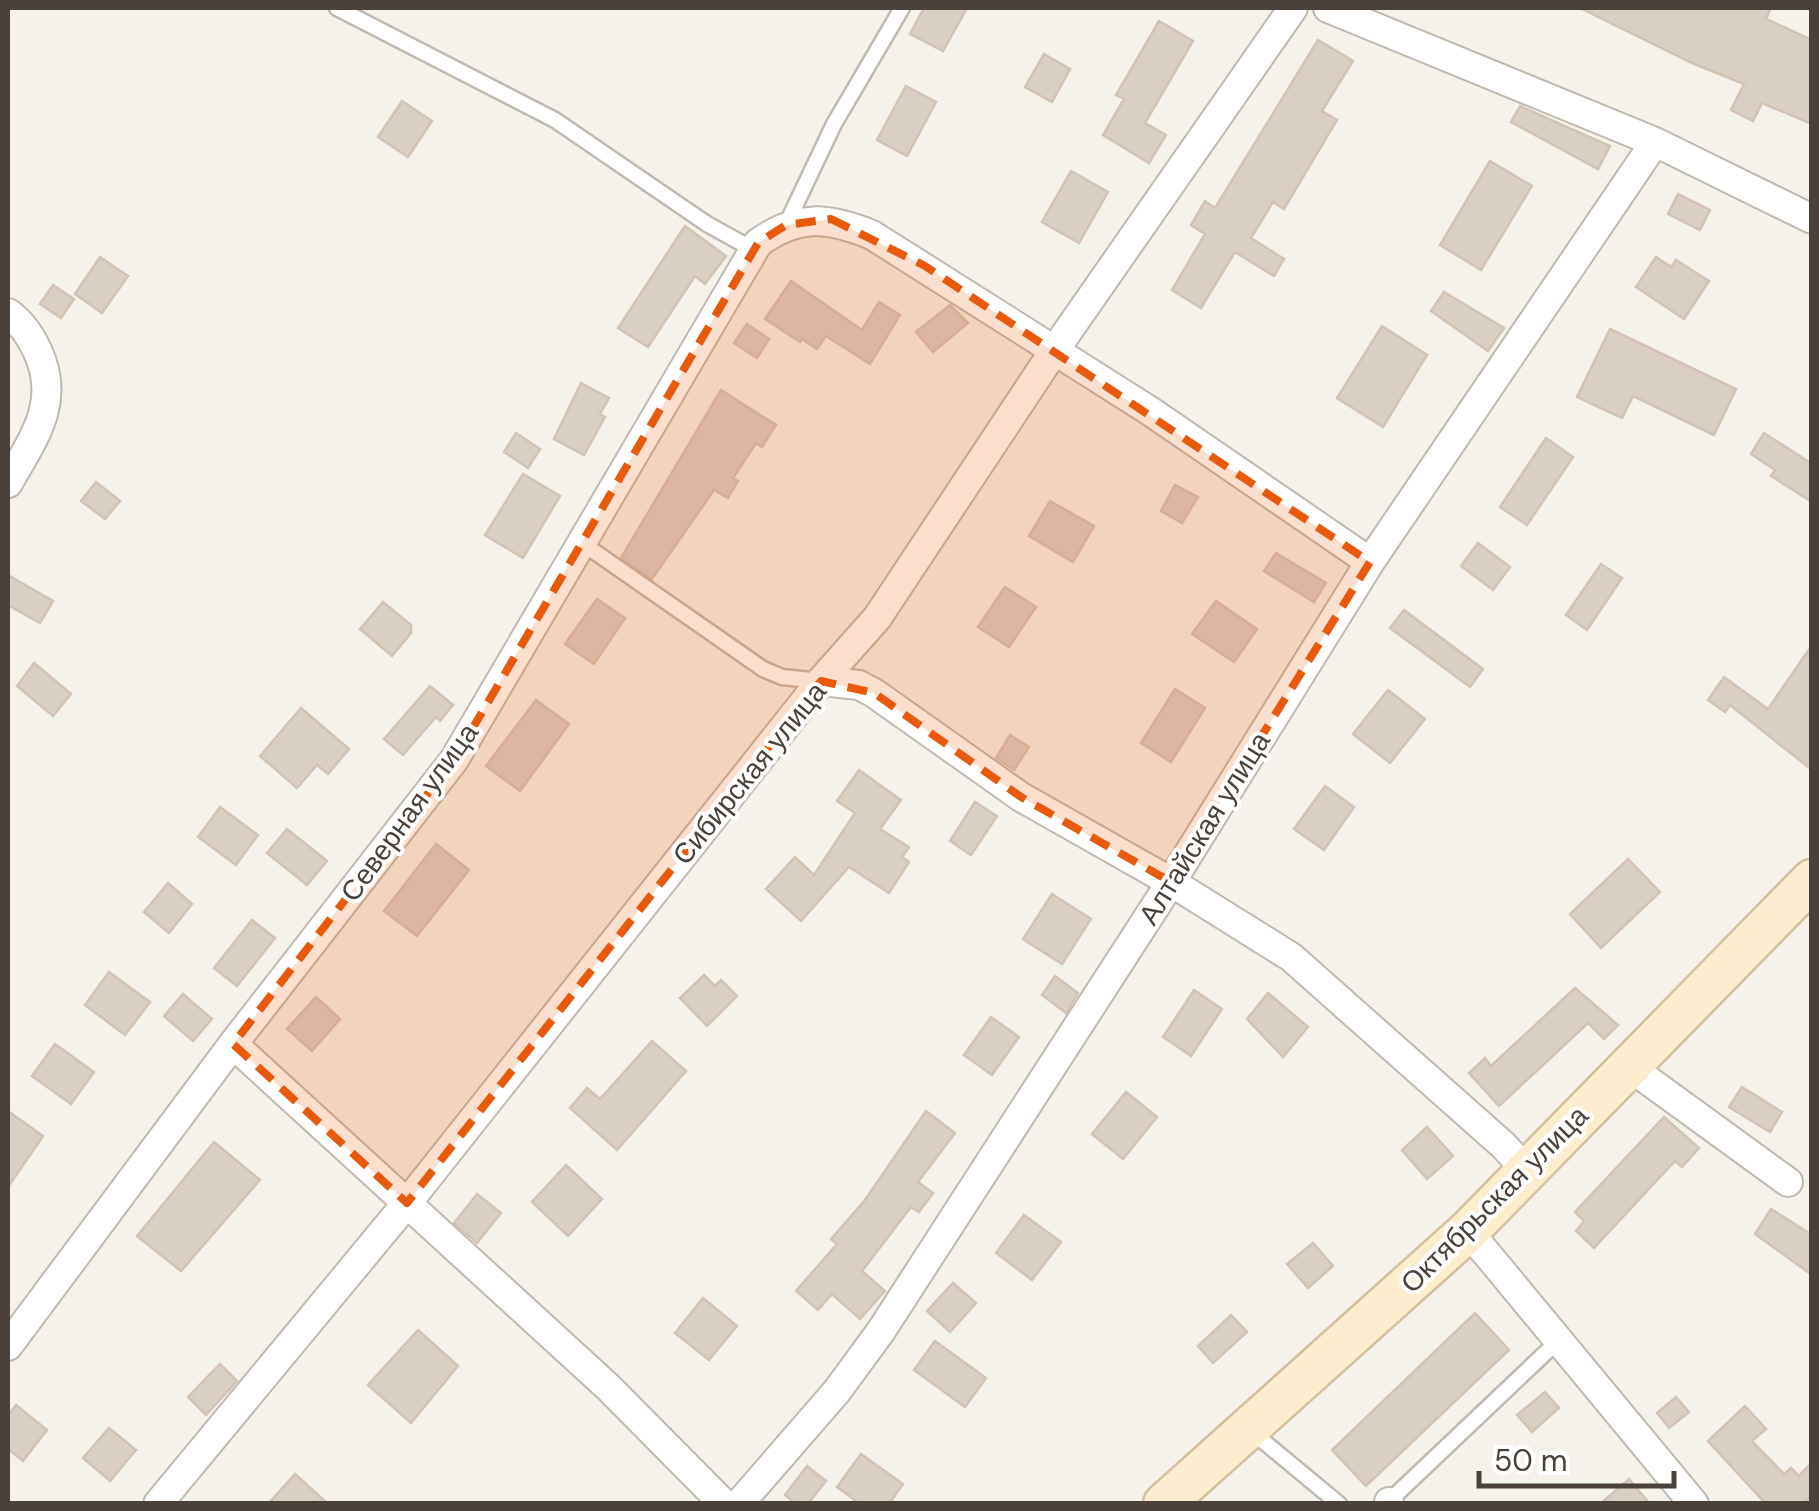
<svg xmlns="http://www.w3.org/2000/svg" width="1819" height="1511" font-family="'DM Sans',sans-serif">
  <rect width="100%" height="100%" fill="#f5f2ec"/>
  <path fill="#dacfc5" stroke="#d2c3b5" stroke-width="2.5" d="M924 8H967L943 51 910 34Z
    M1580 8H1771L1766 19 1812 40V124L1762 103 1753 121 1731 110 1744 84 1692 63Z
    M1159 21 1193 41 1145 123 1166 135 1149 163 1103 135 1124 99 1116 95Z
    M1318 40 1353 61 1322 111 1337 120 1284 209 1273 202 1251 238 1284 259 1274 276 1235 252 1201 308 1172 290 1205 234 1191 225 1205 201 1215 208Z
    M1044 54 1070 69 1052 102 1025 87Z
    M906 86 936 102 907 156 877 140Z
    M402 101 432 121 408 157 378 137Z
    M1520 106 1610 146 1598 169 1511 122Z
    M1490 161 1532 186 1481 270 1440 245Z
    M1071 171 1108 192 1079 243 1042 222Z
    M1678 194 1710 210 1700 230 1668 214Z
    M685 226 726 256 705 284 695 276 648 347 618 328Z
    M100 257 128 276 102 313 75 294Z
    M1656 257 1671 267 1676 260 1709 281 1684 319 1636 287Z
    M791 281 862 330 879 302 900 315 870 364 826 336 817 349 802 339 800 342 765 319Z
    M53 285 74 299 61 318 40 304Z
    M1444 292 1504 328 1488 351 1431 311Z
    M950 305 968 323 933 352 916 332Z
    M747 324 769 339 757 358 734 343Z
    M1382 326 1427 355 1383 427 1337 398Z
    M1610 329 1736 389 1714 435 1633 396 1622 418 1577 397Z
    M581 383 609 398 600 414 605 417 584 455 554 439Z
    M721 390 776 425 762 447 756 443 733 478 738 481 728 498 714 490 652 579 621 558Z
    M516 433 540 449 528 468 504 452Z
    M1764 433 1812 464V502L1771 476 1775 470 1751 454Z
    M1546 438 1573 457 1527 525 1500 507Z
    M523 474 560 496 523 558 485 535Z
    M96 482 120 501 105 519 81 501Z
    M1175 485 1198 497 1182 523 1161 511Z
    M1050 501 1094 526 1073 562 1029 536Z
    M1478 543 1510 567 1493 590 1461 566Z
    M1276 553 1326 583 1314 602 1264 571Z
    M1601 564 1622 578 1587 630 1566 615Z
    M8 575 53 601 40 623 8 605Z
    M1005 587 1036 607 1009 647 978 627Z
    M597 599 625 618 594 664 565 644Z
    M1216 601 1257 629 1234 662 1192 634Z
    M383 602 411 625V633L392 656 360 629Z
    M1404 610 1483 669 1470 687 1390 628Z
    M1812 645V770L1730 705 1725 712 1708 700 1724 677 1768 709Z
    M34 663 71 694 53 716 17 686Z
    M430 686 453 705 440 721 436 717 403 755 384 739Z
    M1175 689 1205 708 1171 762 1141 743Z
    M1388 690 1425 719 1390 763 1353 734Z
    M536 700 569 724 520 791 486 766Z
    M301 708 349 749 328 774 317 765 297 788 260 756Z
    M1010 735 1029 747 1014 770 996 758Z
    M859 770 901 800 880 829 909 847 902 857 909 862 889 893 849 867 801 921 766 889 795 857 814 875 855 813 837 801Z
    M1325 786 1354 807 1324 850 1294 829Z
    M975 802 997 816 971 855 950 841Z
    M220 807 258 835 236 865 198 837Z
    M287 829 327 861 307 885 267 853Z
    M436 844 469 870 417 936 384 911Z
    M1628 859 1660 892 1601 948 1570 914Z
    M168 883 192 904 169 933 144 912Z
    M1052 894 1091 919 1062 964 1023 939Z
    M252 920 275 938 237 986 214 968Z
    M109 972 150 1002 125 1035 85 1005Z
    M704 975 715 986 721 980 737 996 707 1026 680 998Z
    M1055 976 1078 993 1066 1013 1042 995Z
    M1575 988 1618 1025 1604 1039 1588 1023 1499 1106 1469 1073 1485 1058 1491 1066Z
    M1194 990 1222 1009 1191 1056 1163 1037Z
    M1268 993 1308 1027 1283 1057 1247 1019Z
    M183 994 212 1019 193 1041 164 1016Z
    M316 997 340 1019 312 1051 287 1029Z
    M991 1017 1019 1037 992 1075 964 1055Z
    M652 1041 686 1071 617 1150 570 1108 587 1088 600 1099Z
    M55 1044 94 1072 71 1104 32 1076Z
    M1742 1087 1782 1112 1770 1132 1729 1107Z
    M1126 1092 1157 1117 1123 1159 1092 1134Z
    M8 1111 43 1136 8 1187Z
    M926 1111 955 1133 918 1182 933 1193 919 1212 911 1207 862 1271 885 1291 860 1319 832 1294 818 1310 796 1291 837 1244 831 1239 865 1200Z
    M1664 1117 1699 1148 1682 1167 1675 1161 1594 1248 1576 1231 1584 1221 1575 1212Z
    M1427 1127 1453 1156 1427 1179 1402 1150Z
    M214 1142 260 1180 181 1271 137 1236Z
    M566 1165 602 1199 568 1236 532 1202Z
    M477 1194 501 1213 477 1243 454 1223Z
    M1771 1209 1812 1235V1275L1755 1234Z
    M1024 1215 1061 1242 1032 1280 996 1253Z
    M1313 1243 1333 1266 1308 1288 1287 1264Z
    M953 1283 976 1303 950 1332 927 1311Z
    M703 1298 737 1326 709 1360 675 1333Z
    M1475 1313 1509 1350 1366 1486 1332 1450Z
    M1231 1315 1247 1332 1213 1363 1198 1346Z
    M418 1330 458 1366 411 1423 368 1385Z
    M935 1341 986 1378 965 1407 914 1370Z
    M220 1364 237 1381 206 1415 188 1397Z
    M1545 1392 1559 1408 1532 1432 1517 1415Z
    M1676 1397 1689 1412 1669 1428 1657 1413Z
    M16 1405 47 1430 23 1461 8 1449V1416Z
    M1745 1406 1766 1429 1752 1441 1784 1474 1791 1468 1799 1476 1812 1462V1495L1803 1504H1766L1708 1441Z
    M109 1428 136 1450 110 1481 83 1458Z
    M861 1454 903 1484 889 1504H860L837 1487Z
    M807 1466 826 1481 808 1504H796L785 1495Z
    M295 1474 328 1504H268Z
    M1629 1479 1650 1504H1600Z"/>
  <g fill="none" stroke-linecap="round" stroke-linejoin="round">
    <g stroke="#c1b8af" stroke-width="19">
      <path id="lane" d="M337 8 555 120 707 224 754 250
        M786 225 834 124 902 8
        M582 543 763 669 782 677 820 681
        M1251 1431 1339 1504
        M1386 1504 1559 1340"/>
    </g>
    <g stroke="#c1b8af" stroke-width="32">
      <path id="street" d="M1328 8 1655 142 1812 219
        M8 313C22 323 30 335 37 350 62 402 33 439 8 483
        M821 681 859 685 874 693 1021 797 1171 882 1291 957 1503 1145 1528 1172
        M233 1044 608 1387 724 1504
        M1627 1065 1788 1182
        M1468 1231 1694 1504
        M8 1346 233 1044 454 760 758 243C798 214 828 217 872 235L1150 411 1370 562
        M1389 1502V1504
        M158 1504 407 1203 821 681 877 618 1054 351 1293 8
        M739 1504 837 1391 881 1331 1171 882 1370 562 1655 142"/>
    </g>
    <g stroke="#d3bf9d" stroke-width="45">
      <path id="secondary" d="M1164 1504 1468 1231 1812 880"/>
    </g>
    <use href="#lane" stroke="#fff" stroke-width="14"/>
    <use href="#street" stroke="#fff" stroke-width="28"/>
    <use href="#secondary" stroke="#fdedcf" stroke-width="40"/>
  </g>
  <path fill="#e8590c" fill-opacity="0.2" stroke="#e8590c" stroke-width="8" stroke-dasharray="20 12" stroke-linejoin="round" d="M831 219 925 266 1370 562 1171 882 1021 797 874 693 821 681 407 1203 233 1044 454 760 758 243 786 225Z"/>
  <g text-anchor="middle" stroke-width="8" stroke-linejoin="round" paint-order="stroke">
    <g font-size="28" fill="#4a423a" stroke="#fff">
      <text transform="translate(749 773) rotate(-51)" y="10">Сибирская улица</text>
      <text transform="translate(409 812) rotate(-54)" y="10">Северная улица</text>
      <text transform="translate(1204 828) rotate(-58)" y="10">Алтайская улица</text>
      <text transform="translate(1494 1199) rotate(-45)" y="10">Октябрьская улица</text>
    </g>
  </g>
  <rect width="1819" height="1511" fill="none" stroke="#4a423a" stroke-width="20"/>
  <path d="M1479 1471v15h195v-15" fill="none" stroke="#4a423a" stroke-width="5"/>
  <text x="1494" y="1471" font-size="30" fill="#4a423a" stroke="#ffffff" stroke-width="8" paint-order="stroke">50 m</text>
</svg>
